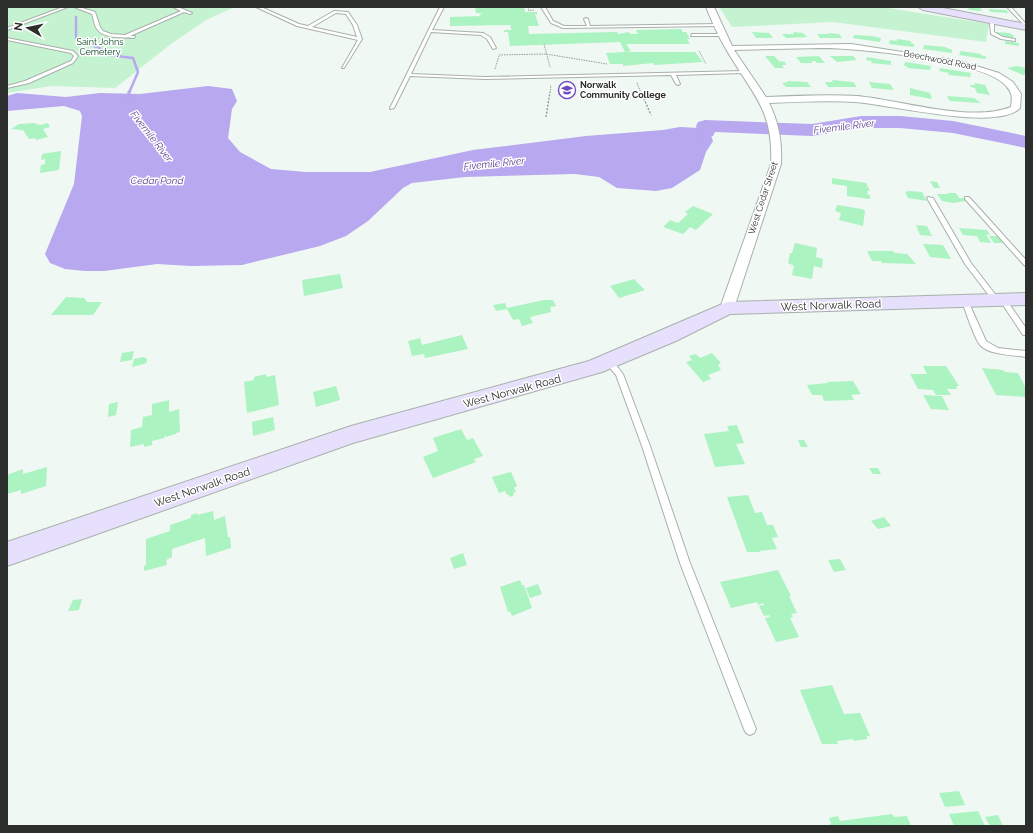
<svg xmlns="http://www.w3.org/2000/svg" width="1033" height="833" font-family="Raleway,sans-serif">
  <rect width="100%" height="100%" fill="#eff8f2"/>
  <path fill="#c5f3d2" d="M7 7H235L206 20 171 44 115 88 52 86 7 93Z
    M719 7H882L989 24 986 42 833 22 732 27Z"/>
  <path fill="#b7a8ef" d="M208 86 232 89 237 101 232 109 228 138 240 152 271 169 306 172H370L473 150 586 136 663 130 680 127 699 128 711 136 713 141 706 152 700 170 672 188 656 191 617 188 599 177 575 174 465 177 412 183 403 188 368 221 346 236 320 246 242 265 191 266 157 264 104 271H85L65 269 50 263 45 254 74 184 82 116 80 111 64 106 7 111V96L17 93 66 97 100 93 140 94Z"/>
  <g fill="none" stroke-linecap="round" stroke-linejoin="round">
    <path stroke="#b7a8ef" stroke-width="2.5" d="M76 17V38L101 49 108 55 133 58 138 72 129 93"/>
    <path stroke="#b7a8ef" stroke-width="3" d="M128 99 129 92"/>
    <path fill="#b7a8ef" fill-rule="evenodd" d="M861 116H900L953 121 1026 136V148L953 133 900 128H861L812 136 715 132 713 136 706 138 699 136 696 126 698 122 705 120 812 124Z"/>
  </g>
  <path fill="#abf3c1" d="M475 7H524L525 12H537V14H535L539 26H528L529 34 617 32 618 34 629 32 630 34H638L636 30 681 29 683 32H686L690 39H687L690 44H626L631 51H628L629 52H695L703 62 654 65 653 63 623 66V64H610L606 53 625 52 620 42 510 46 508 32H504V30H512L510 27 511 25 450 26V17L481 16 479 14 484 13H476Z
    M968 7H980L982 11 969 10Z
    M988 9 1006 10 1009 13 991 12Z
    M752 32 769 33 773 38H756Z
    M793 32 803 33 807 37 786 38 782 34H794Z
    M995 32 1009 33 1015 36H1013L1014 38 999 36Z
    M828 33 839 34 842 38H820L817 34H829Z
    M854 35 872 36 881 38 880 42 853 38Z
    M897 39 911 41V43L914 44V47L889 44 890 40 897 41Z
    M1005 41 1019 43V46L1005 44Z
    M924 45 945 47 952 50V53L923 49Z
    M961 51 981 54V55L987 57 985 59 959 55Z
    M765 56H774L779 61 785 62 786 65H782L784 68H775Z
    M819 56 825 63H817L815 61H811L813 63H801L796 57Z
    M830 56H853L857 60 837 62Z
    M867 57 891 61V65L871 63 872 61 866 60Z
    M905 62 931 66 930 70 907 68V66H904Z
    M1016 66 1026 68V74L1023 75 1007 68Z
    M940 68 971 73 970 77 948 75 949 73 939 71Z
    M832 80 853 82 857 87H828L825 82H833Z
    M787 81 807 82 811 87H786L782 83 788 82Z
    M869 82 890 84 894 90 872 88Z
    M974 83 985 85 990 95 977 93 975 88 971 87 970 85H975Z
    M910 88 930 93 932 99 910 95Z
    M947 96 974 98 981 103 950 101Z
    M34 123 40 125 48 123 50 127 43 129 48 137 36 140 35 138 29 139 23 130 11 129 19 124Z
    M61 151 59 170 40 173 41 165 45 164V159L41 160 42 154Z
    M832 178 866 183 870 191H867L868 195H870V199L847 196V186L832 184Z
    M930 181 937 182 940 188H934Z
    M909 191 922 192 927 201 908 198 905 192Z
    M947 193H956L959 198H964L966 201 953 203 942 201 937 194H948Z
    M837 205 862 209 865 211 863 226 839 220 841 213 835 211Z
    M693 206 713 214 696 230 690 227 683 234 663 227 670 220 678 223 688 214 685 212Z
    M916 225 927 226 932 236 920 235Z
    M959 228 987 230 990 235 986 234 991 243 980 242 977 236 963 235Z
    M989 236H999L1005 243H994Z
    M795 243 817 248 816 257 823 259 822 268 814 266 812 279 792 275 794 266 788 263 790 253H792Z
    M923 244 943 245 951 259 930 257Z
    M867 251H893L895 253 907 254 916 264 882 263 881 261H872Z
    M340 274 343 288 304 296 302 280Z
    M634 279 645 290 619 298 610 286Z
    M66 297 84 298 87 302H102L93 315H51Z
    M544 300H553L556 306 550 307 551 312 530 317 533 323 522 326 519 319 513 320 507 309 496 311 493 305 505 303 507 308Z
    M462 335 468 349 425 358 424 354 412 356 408 341 420 338 422 345Z
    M134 351 132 360 120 362 122 353Z
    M712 353 721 363 718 365 721 370 708 375 711 379 703 382 686 362 692 360 689 356 696 354 700 358Z
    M144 357 147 359V362L144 364 132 367 134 359Z
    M923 366H946L959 386H956L957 389H947L951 395H936L933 390 918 389 910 374H927Z
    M982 368 1003 370 1005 372 1018 373 1026 388V397L996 395Z
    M266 374V377L275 375 279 405 247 413 244 382 254 380V377Z
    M853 381 861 394 851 395 854 400 824 401 822 395H812L807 385 828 383 827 382Z
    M336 386 340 400 316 407 313 392Z
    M923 395 942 396 949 410 931 409Z
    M169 400V412L179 409 180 432 176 433V434L166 437V435L164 438 152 441V445L144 447V444L130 447 131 430 142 427 143 417 152 415V404Z
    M118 402 116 415 108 417 109 404Z
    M273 417 275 430 253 436 252 422Z
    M737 425 744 443 736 444 745 464 715 467 704 434 729 431 727 426Z
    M461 429 467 440 473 438 483 456 474 459 476 462 433 478 423 457 438 451 433 438Z
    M798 440H804L808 447H801Z
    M47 467 46 486 21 494V490L7 494V475L23 469V474Z
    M869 468H878L881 474H873Z
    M511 472 517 486 514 488 516 492 513 493 514 495 510 497 509 495H507L505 491 499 493 492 477Z
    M748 495 755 513 762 512 767 525H773L778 537 772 538 777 549 759 551 760 552H747L727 497Z
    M213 511 214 520 225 516 228 537H230L231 548 206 556 205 538 172 549V557L166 560 167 565 144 571V566L146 565V539L170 531V525L191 518V515L197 513V515Z
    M884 517 891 526 878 529 871 521Z
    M463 553 467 565 454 569 450 558Z
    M840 559 846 570 834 572 828 560Z
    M778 570 791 596H789L797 613 791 614 793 617 790 618 799 637 776 642 765 618 770 617 769 615 764 616 759 606 764 605V603L758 605 757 602 731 608 720 582Z
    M520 580 522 585H524L532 608 512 616 510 611 508 612 500 587Z
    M538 584 542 594 530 598 526 588Z
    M82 599 79 610 68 611 73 600Z
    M832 685 844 714 860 713 870 736H867V739L854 741 853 739 837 741 838 744H822L800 690Z
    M959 791 965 805 945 807 939 793Z
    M978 811 985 826H954L949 814Z
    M892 814 894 817 907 816 911 826H826L831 824 829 818 838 816 840 821Z
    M998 815 1003 826H990L985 817Z"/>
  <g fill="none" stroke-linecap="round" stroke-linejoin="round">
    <g stroke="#a8b0aa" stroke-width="2">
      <path id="lane" d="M63 7H68L7 30V28Z
        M74 7H79L95 12 100 27 103 31 111 34 125 35 181 11 173 7H178L192 13 190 14 184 12 130 36H135L134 38C123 37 104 39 97 29 94 25 94 19 92 14Z
        M256 7H261L299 24 308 26 334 11 348 12 357 25 362 39 344 68H342L358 40 297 26ZM336 13 346 14 353 25 357 37 312 27Z
        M440 7H444L432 30 483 33 490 37 496 48 493 49 487 39 481 35 431 32 411 74 485 77 744 71 746 72 744 73 676 75 680 84 678 85 676 84 671 75 485 79 410 76 394 108 390 109V108Z
        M541 7H545L553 21 564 26H587L584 19 586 18 588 19 590 26 719 24 721 25 719 26 563 28 551 23Z
        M1007 7H1011L1026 24V27Z
        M993 20 996 21 994 24V32L1003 37 1015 39V41L1001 39 991 34 990 24Z
        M692 34H722L724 35 722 36H691Z
        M7 38 73 51 78 56 73 63 29 83 7 88V86L25 81 71 61 74 56 71 53 7 40Z
        M928 197 933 198 971 263 998 298V302H994L965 264 927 198Z
        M965 197H969L1026 260V266L1024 265 965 199Z
        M1001 298H1005L1026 328V335H1023L1001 302Z
        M963 299H967L968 301 986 341 998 348 1026 351V357C1013 355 989 355 980 345 975 339 965 310 962 301Z
        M609 359 612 360 623 374 650 446 690 563 756 729 754 733 750 735 746 733 744 729 680 563 642 446 616 375 605 362Z"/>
    </g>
    <g stroke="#a8b0aa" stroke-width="2">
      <path id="street" d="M706 7H714L732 46 851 44 960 61 999 73 1013 82 1021 94 1020 108C998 132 887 104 855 102 826 100 797 102 769 103 779 123 782 141 781 164L734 308 732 311H722L720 308 771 164C774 109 751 93 726 49 718 36 712 21 706 7ZM821 48C856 48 987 60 1007 87 1013 94 1012 98 1011 107 970 123 901 100 857 96 827 94 796 96 766 97L734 50Z"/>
    </g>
    <g stroke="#a8b0aa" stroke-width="2">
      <path id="secondary" d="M918 7H938L1026 24V30L923 10Z
        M1026 293V305L730 314 676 341 602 372 353 443 7 566V542L351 426 589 361 727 302Z"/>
    </g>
    <path stroke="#979e99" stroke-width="1" stroke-dasharray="1.5 1" stroke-linecap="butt" d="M528 7 529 11 534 10
      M544 44 550 67
      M699 51 706 64
      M499 55 546 54 607 64
      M495 69 499 56
      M637 83 641 93
      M550 93 551 85"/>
    <path stroke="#979e99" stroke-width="1.5" stroke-dasharray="2 1.5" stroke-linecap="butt" d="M641 92 651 115
      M546 117 550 92"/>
    <use href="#lane" fill="#fff" fill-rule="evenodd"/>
    <use href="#street" fill="#fff" fill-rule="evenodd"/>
    <use href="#secondary" fill="#e6e0fc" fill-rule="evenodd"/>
  </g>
  <defs>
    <g id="university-ring" transform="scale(0.9)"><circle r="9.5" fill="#fff" stroke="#6e49c1" stroke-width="1.5"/><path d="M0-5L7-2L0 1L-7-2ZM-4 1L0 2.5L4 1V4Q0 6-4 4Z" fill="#6e49c1"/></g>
  </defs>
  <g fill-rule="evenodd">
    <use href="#university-ring" x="567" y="90"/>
  </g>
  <g text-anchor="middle" stroke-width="3" stroke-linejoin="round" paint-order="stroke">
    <g font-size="9" fill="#0f4626" stroke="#fff">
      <text x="100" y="45">Saint Johns<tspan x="100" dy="10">Cemetery</tspan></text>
    </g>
    <g font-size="9" fill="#2b2e2b" stroke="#fff">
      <text transform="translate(940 60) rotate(11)" y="3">Beechwood Road</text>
      <text transform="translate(763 198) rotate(-72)" y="3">West Cedar Street</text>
    </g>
    <g font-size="9" font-weight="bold" fill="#2b2e2b" stroke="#fff" text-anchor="start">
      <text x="580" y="88">Norwalk<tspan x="580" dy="10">Community College</tspan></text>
    </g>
    <g font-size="10" font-style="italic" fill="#523a8c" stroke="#fff">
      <text transform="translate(844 126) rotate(-7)" y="4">Fivemile River</text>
      <text transform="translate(152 136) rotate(52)" y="4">Fivemile River</text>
      <text transform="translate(494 163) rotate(-6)" y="4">Fivemile River</text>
      <text x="157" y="184">Cedar Pond</text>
    </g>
    <g font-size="11" fill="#2b2e2b" stroke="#fff">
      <text transform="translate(831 305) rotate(-2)" y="4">West Norwalk Road</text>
      <text transform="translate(512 391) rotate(-15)" y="4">West Norwalk Road</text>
      <text transform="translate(202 487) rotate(-19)" y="4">West Norwalk Road</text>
    </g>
  </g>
  <rect width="1033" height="833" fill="none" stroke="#2b2e2b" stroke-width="16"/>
  <g transform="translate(28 28) rotate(279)" stroke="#ffffff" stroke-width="3" paint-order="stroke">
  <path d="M0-3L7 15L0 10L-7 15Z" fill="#2b2e2b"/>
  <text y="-6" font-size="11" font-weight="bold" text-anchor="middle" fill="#2b2e2b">N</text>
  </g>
</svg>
